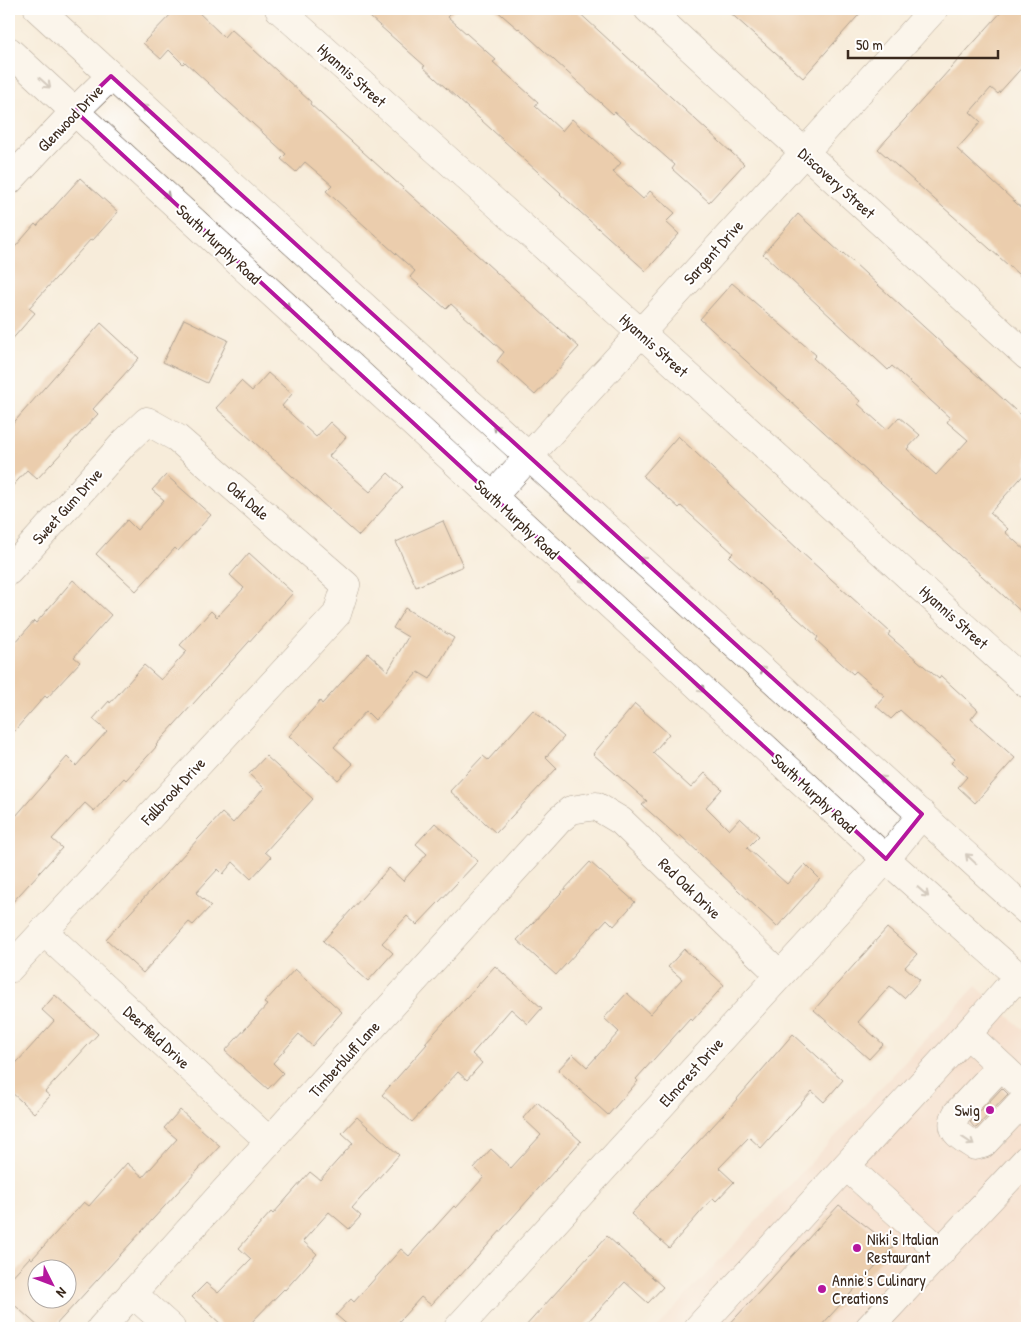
<svg xmlns="http://www.w3.org/2000/svg" width="1036" height="1337" font-family="'Patrick Hand',sans-serif">
  <rect width="100%" height="100%" fill="#fff"/>
  <filter id="ink" filterUnits="userSpaceOnUse"><feTurbulence type="fractalNoise" baseFrequency=".02" numOctaves="2"/><feDisplacementMap in="SourceGraphic" scale="10" xChannelSelector="R" yChannelSelector="G"/><feConvolveMatrix kernelMatrix="1 2 1 2 8 2 1 2 1" color-interpolation-filters="sRGB"/></filter>
  <filter id="wash" filterUnits="userSpaceOnUse"><feTurbulence type="fractalNoise" baseFrequency=".0096" numOctaves="4" result="noise"/><feDisplacementMap in="SourceGraphic" scale="20" xChannelSelector="R" yChannelSelector="G"/><feGaussianBlur stdDeviation="1.12" result="paint"/><feColorMatrix in="noise" values="0 0 0 0 0 0 0 0 0 0 0 0 0 0 0 0 0 1.4 0 .05"/><feComposite in="paint" operator="in"/></filter>
  <g filter="url(#wash)">
    <rect width="100%" height="100%" fill="#f7ecda"/>
    <path fill="#f4d3c1" d="M976 986 1027 1033V1328H656Z"/>
    <g id="blocks">
      <path fill="#dca775" fill-rule="evenodd" d="M176 9H195L224 37 231 29 311 102 310 104 579 347 535 395 497 361 504 352 451 304 446 309 410 277 415 271 326 191 332 185 305 162 296 172 281 159 286 154 185 62 183 64 169 50 161 59 143 43Z
        M361 9H456L448 17 496 60 493 62 538 102 535 106 562 131 572 119 621 163 613 172 643 199 650 191 675 213 666 222 679 234 646 271 560 194 561 193 423 67 425 66Z
        M495 9H575L744 164 709 202 672 169 675 165 615 112 613 114 519 28 518 29Z
        M726 9H864L803 78Z
        M1004 9H1027V62L998 94 991 88 970 112 981 122 957 149 1027 213V282L878 149Z
        M80 178 118 212 93 240 91 239 29 308 35 313 9 343V254L35 224 37 226Z
        M798 214 842 254 843 253 1027 421V471L990 513 1008 529 1005 532 1027 552V617L700 319 732 283 816 355 813 358 860 401 858 404 887 430 899 417 920 435 907 449 936 475 968 440 947 422 950 418 892 366 888 370 763 254Z
        M184 319 228 340 207 383 163 362Z
        M101 323 139 358 93 409 98 414 37 479 27 470 9 490V428Z
        M268 373 292 394 282 406 316 437 330 422 346 437 329 456 370 492 388 473 403 487 359 536 216 408 241 381 252 391Z
        M678 436 801 552 890 632 888 635 939 679 941 676 978 710 971 719 1015 758 975 803 958 787 967 777 951 763 955 759 900 710 891 719 876 706 885 696 856 671 853 674 816 640 818 637 729 557 733 553 681 506 679 508 643 476Z
        M166 475 211 515 178 551 175 548 136 591 96 554 127 520 137 530 164 500 152 490Z
        M443 521 463 566 416 587 396 542Z
        M249 553 293 593 156 745 157 746 126 780 124 778 94 811 85 803 52 839 62 848 9 906V824L67 757 76 766 107 731 93 719 109 701 110 703 144 665 161 680 187 651 180 645 211 611 217 617 244 588 230 575Z
        M73 580 111 615 74 657 80 662 47 698 45 696 9 737V650L34 621 36 623Z
        M405 608 454 638 430 679 418 672 375 720 366 711 334 747 353 764 338 780 289 736 320 701 322 704 368 653 388 671 408 637 393 628Z
        M635 704 669 734 653 753 691 788 705 773 722 789 706 807 729 830 740 818 759 836 747 848 787 884 805 864 820 879 777 927 680 835 678 837 642 805 647 801 593 754Z
        M533 710 564 737 546 757 557 768 496 833 450 791 483 756 488 760Z
        M266 756 313 799 265 852 271 857 251 879 233 862 223 874 218 869 196 893 211 906 193 925 189 922 143 973 106 939 222 813 233 823 264 788 249 774Z
        M435 823 478 861 417 925 407 916 382 943 393 953 368 981 323 941 389 868 403 881 427 854 416 844Z
        M590 862 635 902 614 926 607 919 556 975 517 940Z
        M887 928 917 954 905 967 920 980 904 998 890 986 858 1022 883 1044 869 1059 814 1010Z
        M684 949 724 985 692 1021 690 1019 636 1079 638 1081 608 1115 558 1070 573 1054 587 1067 619 1032 604 1018 627 993 650 1014 682 979 668 967Z
        M495 966 542 1008 528 1024 511 1009 472 1054 482 1063 467 1080 458 1072 412 1122 382 1095 427 1044 425 1043Z
        M295 969 342 1012 312 1046 299 1034 273 1063 283 1073 268 1089 225 1051 267 1005 264 1003Z
        M55 995 98 1034 45 1092 50 1096 34 1113 9 1090V1071L54 1021 42 1010Z
        M793 1034 843 1080 824 1102 812 1091 761 1148 749 1137 719 1168 734 1182 716 1201 713 1198 669 1248 631 1214 724 1114Z
        M1002 1088 1008 1094 976 1128 974 1127 970 1122Z
        M537 1102 581 1141 460 1276 459 1275 431 1305 421 1297 393 1328H351L336 1315 351 1299 354 1302 401 1249 409 1256 454 1206 456 1208 484 1177 474 1168 491 1149 511 1168 541 1135 523 1118Z
        M180 1110 220 1146 53 1328H40L9 1300V1280L30 1257 32 1259 84 1202 89 1206 127 1163 143 1177 177 1139 164 1128ZM38 1270H68V1300H38Z
        M357 1117 399 1155 352 1208 361 1216 349 1229 329 1212 303 1241 317 1254 285 1290 284 1289 246 1328H225L192 1297 206 1283 218 1293 251 1259 239 1248 271 1212 273 1214 310 1172 320 1180 353 1143 342 1133Z
        M839 1205 893 1247 819 1328H726Z
        M607 1236 663 1287 648 1303 625 1282 582 1328H524Z"/>
    </g>
  </g>
  <g filter="url(#ink)">
    <use href="#blocks" fill-opacity="0" stroke="#57473a" stroke-width="1"/>
    <g fill="none" stroke-linecap="round" stroke-linejoin="round">
      <g stroke="#57473a" stroke-width="29">
        <path id="minor" d="M279 9 641 333 1027 684
          M648 9 1027 356
          M9 181 75 111 111 76
          M493 496 934 9
          M9 571 125 442 147 421 177 438 346 585 337 614 9 969
          M43 931 270 1142
          M967 1034 1027 1090
          M1001 1066 957 1113C947 1130 960 1137 975 1146L983 1144 1027 1097
          M941 1252 846 1166C903 1103 963 1041 1018 976
          M132 1293 171 1328
          M101 1328 559 820 571 810 596 806 621 821 780 975
          M458 1328 886 859 922 814
          M698 1328 846 1166
          M869 1328 1027 1159"/>
      </g>
      <g stroke="#57473a" stroke-width="29">
        <path id="major" d="M38 9 1027 911
          M9 51 886 859 1027 984"/>
      </g>
      <use href="#minor" stroke="#fff" stroke-width="28"/>
      <use href="#major" stroke="#fff" stroke-width="28"/>
    </g>
    <defs><path id="oneway-shaft" d="M-6 0H5M1.5-3L5.5 0L1.5 3" fill="none" stroke-width="1.6" stroke-linecap="round" stroke-linejoin="round" transform="scale(1.25)"/></defs>
    <g stroke="#a79f9a">
      <use href="#oneway-shaft" transform="translate(45 83) rotate(42)"/>
      <use href="#oneway-shaft" transform="translate(148 110) rotate(-138)"/>
      <use href="#oneway-shaft" transform="translate(164 193) rotate(43)"/>
      <use href="#oneway-shaft" transform="translate(284 304) rotate(43)"/>
      <use href="#oneway-shaft" transform="translate(499 430) rotate(-138)"/>
      <use href="#oneway-shaft" transform="translate(645 562) rotate(-138)"/>
      <use href="#oneway-shaft" transform="translate(580 577) rotate(43)"/>
      <use href="#oneway-shaft" transform="translate(765 672) rotate(-138)"/>
      <use href="#oneway-shaft" transform="translate(699 687) rotate(43)"/>
      <use href="#oneway-shaft" transform="translate(885 781) rotate(-138)"/>
      <use href="#oneway-shaft" transform="translate(971 859) rotate(-137)"/>
      <use href="#oneway-shaft" transform="translate(923 892) rotate(41)"/>
      <use href="#oneway-shaft" transform="translate(968 1141) rotate(34)"/>
    </g>
  </g>
  <path d="M0 0H1036V1337H0ZM111 76 922 814 886 859 75 111Z" fill="#f7ecda" fill-opacity=".55" fill-rule="evenodd"/>
  <path fill="none" stroke="#b5179e" stroke-width="4" stroke-linejoin="round" d="M111 76 922 814 886 859 75 111Z"/>
  <g fill="#b5179e" stroke="#fff" stroke-width="2">
    <circle cx="990" cy="1110" r="5"/>
    <circle cx="857" cy="1248" r="5"/>
    <circle cx="822" cy="1289" r="5"/>
  </g>
  <g text-anchor="middle" stroke-width="4" stroke-linejoin="round" paint-order="stroke">
    <g font-size="16" fill="#3b2a1e" stroke="#fff">
      <text transform="translate(352 75) rotate(42)" y="6">Hyannis Street</text>
      <text transform="translate(70 118) rotate(-46)" y="6">Glenwood Drive</text>
      <text transform="translate(837 183) rotate(42)" y="6">Discovery Street</text>
      <text transform="translate(219 244) rotate(43)" y="6">South Murphy Road</text>
      <text transform="translate(713 252) rotate(-48)" y="6">Sargent Drive</text>
      <text transform="translate(654 345) rotate(42)" y="6">Hyannis Street</text>
      <text transform="translate(248 500) rotate(41)" y="6">Oak Dale</text>
      <text transform="translate(67 506) rotate(-48)" y="6">Sweet Gum Drive</text>
      <text transform="translate(517 519) rotate(43)" y="6">South Murphy Road</text>
      <text transform="translate(954 617) rotate(42)" y="6">Hyannis Street</text>
      <text transform="translate(173 791) rotate(-47)" y="6">Fallbrook Drive</text>
      <text transform="translate(814 793) rotate(43)" y="6">South Murphy Road</text>
      <text transform="translate(690 888) rotate(44)" y="6">Red Oak Drive</text>
      <text transform="translate(157 1037) rotate(43)" y="6">Deerfield Drive</text>
      <text transform="translate(344 1059) rotate(-48)" y="6">Timberbluff Lane</text>
      <text transform="translate(691 1072) rotate(-48)" y="6">Elmcrest Drive</text>
    </g>
    <g font-size="16" fill="#3b2a1e" stroke="#fff" text-anchor="start">
      <text x="980" y="1116" text-anchor="end">Swig</text>
      <text x="867" y="1245">Niki's Italian<tspan x="867" dy="18">Restaurant</tspan></text>
      <text x="832" y="1286">Annie's Culinary<tspan x="832" dy="18">Creations</tspan></text>
    </g>
  </g>
  <rect width="1036" height="1337" fill="none" stroke="#fff" stroke-width="30"/>
  <g transform="translate(52 1284) rotate(132)"><circle r="24" fill="#ffffff" stroke="#b1aaa5"/>
  <path d="M0-4L9 19L0 12L-9 19Z" fill="#b5179e"/>
  <text y="-8" font-size="14" font-weight="bold" text-anchor="middle" fill="#3b2a1e">N</text>
  </g>
  <path d="M848 50v8h150v-8" fill="none" stroke="#3b2a1e" stroke-width="2.5"/>
  <text x="856" y="50" font-size="15" fill="#3b2a1e" stroke="#ffffff" stroke-width="4" paint-order="stroke">50 m</text>
</svg>
